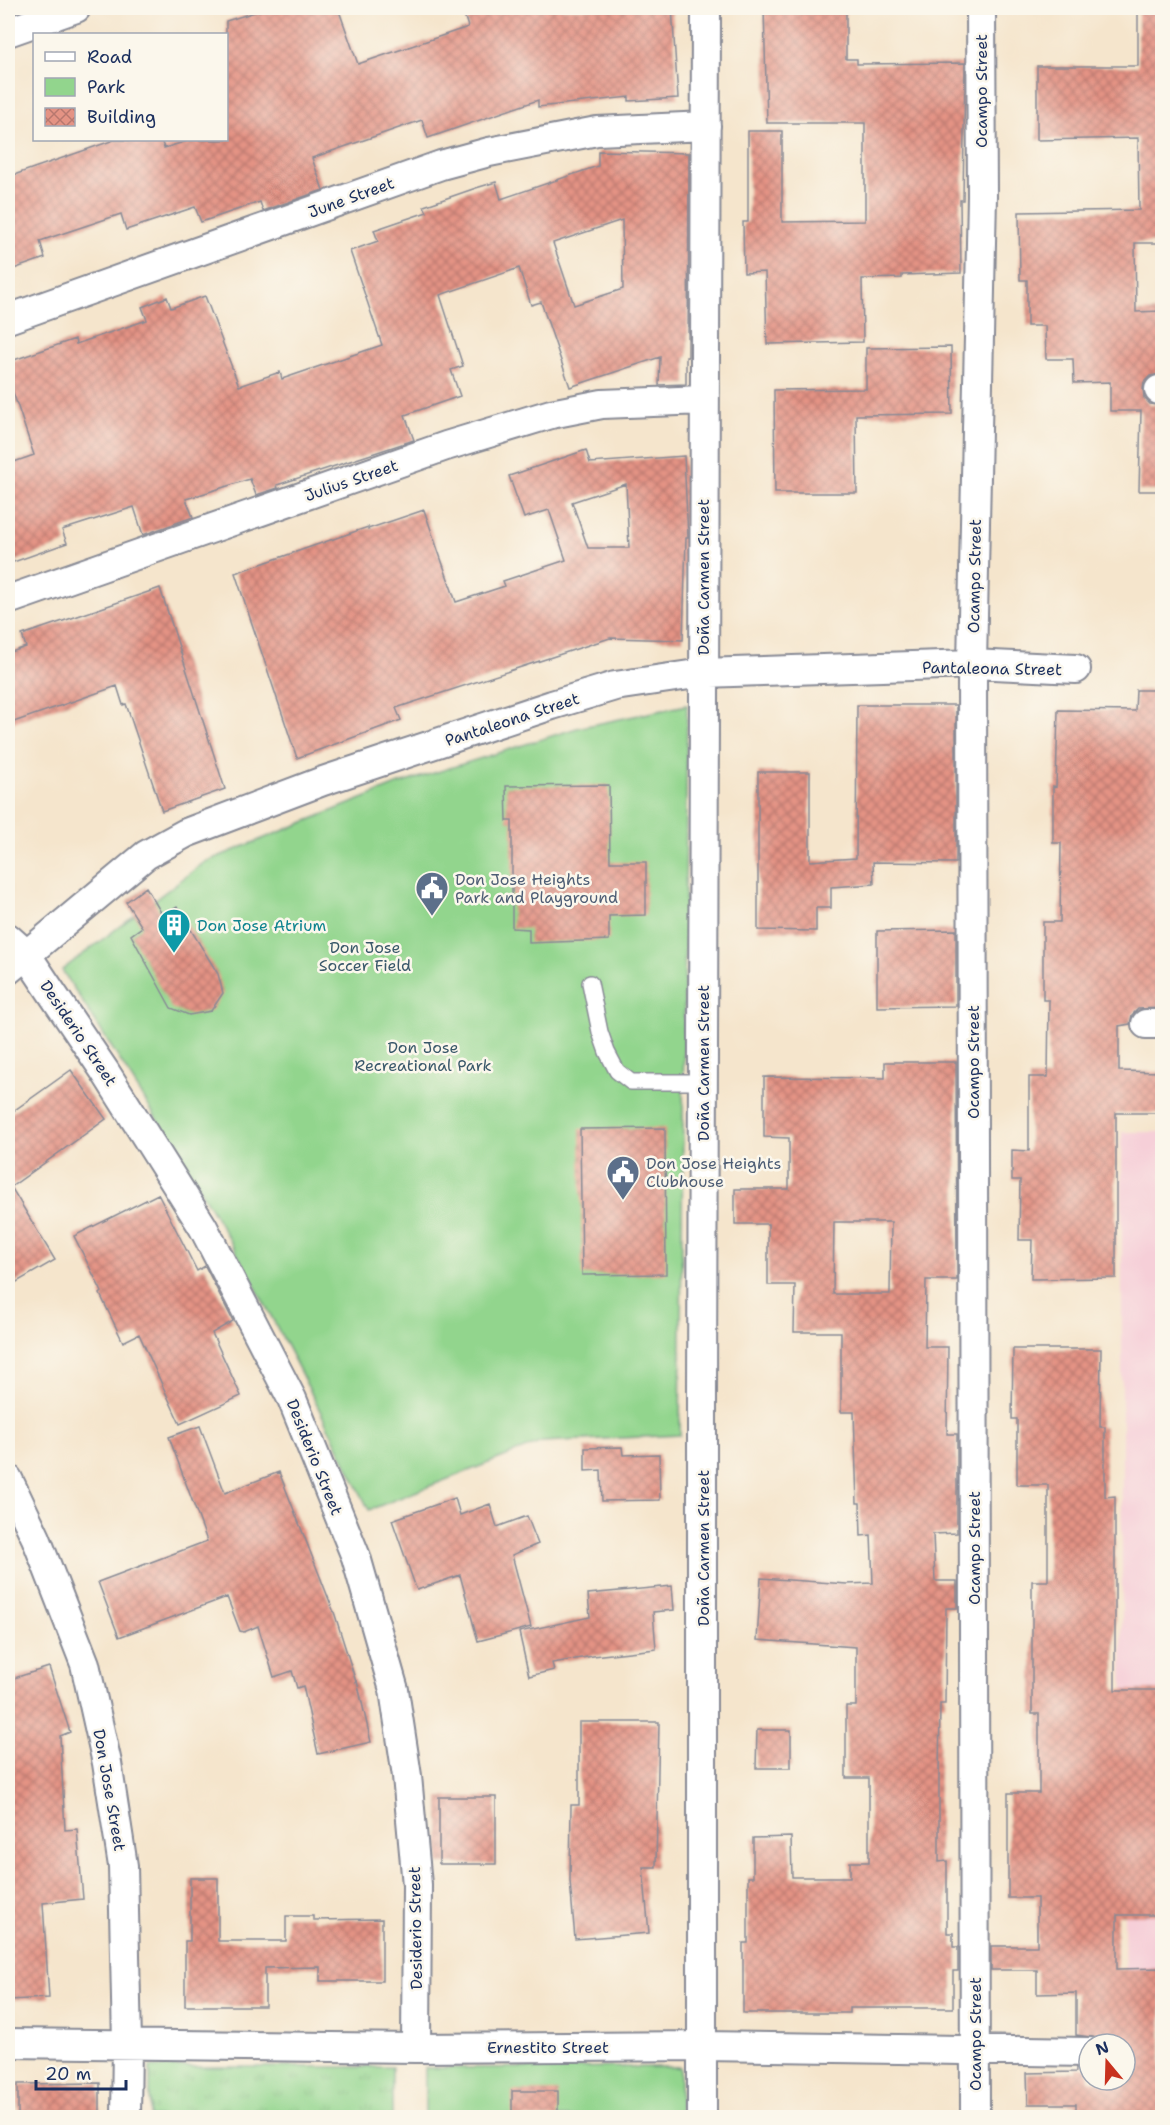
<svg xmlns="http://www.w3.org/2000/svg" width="1170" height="2125" font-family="'Shantell Sans',sans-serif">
  <defs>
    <pattern id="grass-tufts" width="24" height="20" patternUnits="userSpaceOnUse" patternTransform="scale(1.5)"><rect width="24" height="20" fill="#92d58d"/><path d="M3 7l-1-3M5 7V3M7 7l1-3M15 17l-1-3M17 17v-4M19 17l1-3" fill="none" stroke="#7db77c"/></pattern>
    <pattern id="building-cross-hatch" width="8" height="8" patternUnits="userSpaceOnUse" patternTransform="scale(1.5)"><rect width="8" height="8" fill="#e49384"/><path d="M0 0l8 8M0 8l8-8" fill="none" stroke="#b8786f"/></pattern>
  </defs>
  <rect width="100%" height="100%" fill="#fbf7ec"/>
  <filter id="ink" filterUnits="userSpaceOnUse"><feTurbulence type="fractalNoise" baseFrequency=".0167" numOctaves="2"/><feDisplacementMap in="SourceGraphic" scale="12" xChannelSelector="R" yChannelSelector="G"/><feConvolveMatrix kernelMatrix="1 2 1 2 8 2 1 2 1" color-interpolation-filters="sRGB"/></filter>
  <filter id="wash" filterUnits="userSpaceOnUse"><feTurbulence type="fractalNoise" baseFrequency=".008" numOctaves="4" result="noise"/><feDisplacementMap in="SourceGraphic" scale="24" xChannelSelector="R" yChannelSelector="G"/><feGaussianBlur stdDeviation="1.35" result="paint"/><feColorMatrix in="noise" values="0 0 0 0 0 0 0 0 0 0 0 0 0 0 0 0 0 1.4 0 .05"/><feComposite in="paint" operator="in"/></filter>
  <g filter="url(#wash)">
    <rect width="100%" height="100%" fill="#f5e5cc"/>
    <path fill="#f6cfd8" d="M1122 1132H1162V2029L1125 2030 1122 1613Z"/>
    <path fill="url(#grass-tufts)" stroke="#568276" stroke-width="1.5" d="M150 2067H392V2117H150Z"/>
    <path fill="#92d58d" stroke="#568276" stroke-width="1.5" d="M687 705 680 1435 542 1442 369 1510C324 1418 278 1325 227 1236 175 1146 119 1058 62 970L205 862 399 784 577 728Z
      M680 2067V2117H425V2068Z"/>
    <g id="blocks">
      <path fill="url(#building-cross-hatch)" fill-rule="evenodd" d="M268 8H338L358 64 468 27 462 8H672L678 98 629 101V97L538 107V100L428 138 422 120 312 158 323 190 263 211 260 202 201 222 195 207 126 230 121 214 40 241 45 258 8 271V177L114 140H161L164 148 191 140H226V21Z
        M764 8H846V59H857V64L965 63 963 200H960L961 273 902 275V278L862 279 863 342 767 344 765 272 744 273 743 222H748V131H782V222L865 221V123H767Z
        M1138 8H1162V243H1135L1136 312 1162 311V374L1150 376 1144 382 1143 389 1144 398 1150 404 1162 406V491H1139L1141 411H1110V382L1074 383 1073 359H1046L1045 326H1027V280H1020L1019 212 1139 210 1138 138 1037 140V66H1138Z
        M598 151 689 153 688 357H686V384L659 385 660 357 570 387 541 302 531 305 519 268 440 295 463 366 451 370 460 396 405 415 414 440 277 485 278 488 256 495 250 479 186 499 193 517 143 535 134 507 62 530 67 543 8 564V464L34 455 8 377V362L75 339 76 344 147 320 142 307 167 297 171 308 205 296 239 386 280 372 282 379 382 345 350 251 378 241 374 230 427 212 424 206 476 188 496 182 501 199 598 166ZM622 220 623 289 574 305 553 243Z
        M951 347 952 414 856 415 857 493H775L774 390 866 389V348Z
        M586 450 590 463 684 456 688 538H686L683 640 610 638 396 708 401 720 297 758 235 573 368 527V529L424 510 456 602 505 586 503 581 566 560 549 510 524 518 509 476ZM626 484 629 548H588L572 502Z
        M160 588 225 789 162 811 126 704 123 705 117 686 8 724V653L26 647 22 635Z
        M1136 690H1162V1008L1138 1009 1132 1015 1130 1024 1119 1026V1071L1162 1072V1113H1116V1278L1031 1279 1032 1240H1019L1020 1180H1012V1150L1029 1151V1077H1048L1049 1000H1043V922H1060L1061 843H1053V786L1056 787 1058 710 1135 711Z
        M857 705H956V863L873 862 874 884 831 887V908H816V931L758 930V772H810V861L856 858Z
        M609 785 610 862H646V915L609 916V940L529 943V929L512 928V821H507L506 786Z
        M146 887 163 916 177 907 218 974 223 993 211 1011 189 1015 171 1008 131 935 142 927 126 902Z
        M956 930V1006L877 1007V931Z
        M885 1062H956L957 1280H926L925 1347H948L947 1434H957V1533L933 1534 935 1581H957V1608H946L945 1704H940L939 1778V1862L947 1861V1933H953V1947H958V1971H953V2008H850V2013H743V1943H748V1877H753V1838L791 1837 792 1877H850V1862H869V1778H846V1706H856V1647L757 1640 761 1578 847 1584 873 1583 871 1535 861 1536 860 1503H857L854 1412H841V1332H794L795 1285H768V1224H735V1189H789V1138L764 1137V1077L885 1078ZM834 1222H891L890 1294H833Z
        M71 1070 106 1119 11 1187 55 1260 8 1287V1115Z
        M665 1128 666 1274 582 1275 580 1129Z
        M158 1194 197 1271 205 1266 233 1321 212 1333 241 1396 180 1424 139 1334 123 1342 100 1294 102 1292 74 1236Z
        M1013 1349H1101L1100 1427H1105V1497L1115 1496V1690H1162V1915H1117V1969L1162 1968 1161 2118H1076V2104H1028L1027 2073 1076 2072V2068H1089V2080H1125V2044H1103L1097 2038 1076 2035V1993L1037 1994V1970H991V1946H1037V1898H1008V1793H1039V1714H1032V1581H1048V1485H1017V1419H1012Z
        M200 1426 225 1493 279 1472 335 1615 356 1682 357 1681 371 1742 318 1754 303 1686 297 1688 292 1671 274 1677 258 1626 244 1632 240 1631 227 1597 119 1637 98 1582 207 1541 169 1437Z
        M622 1447 623 1455 659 1454 660 1500 602 1501 601 1470 585 1471V1448Z
        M455 1498 460 1515 490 1504 497 1527 527 1516 538 1544 512 1555 531 1627 478 1641 460 1575 417 1590 416 1588 392 1520Z
        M672 1586 674 1610 653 1612 656 1649 593 1656 552 1663 554 1670 529 1676 519 1632 590 1617 588 1594Z
        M49 1667 70 1732 60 1736 65 1830 77 1829 83 1899 43 1903 49 1998 8 2000V1680Z
        M579 1722H659L656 1867H643L649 1933 575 1939 570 1881 571 1805H579Z
        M757 1730H791V1768H756Z
        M439 1797H496V1864H439Z
        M190 1878H218V1941H286V1916H313V1920L382 1919V1981H320V1967L265 1968V2006H185V1941H190Z
        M100 2083V2118H18V2084Z
        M512 2091H558V2118H512Z"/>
    </g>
  </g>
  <g filter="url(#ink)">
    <use href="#blocks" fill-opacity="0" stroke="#888a95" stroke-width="1.5"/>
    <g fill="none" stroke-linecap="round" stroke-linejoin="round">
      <g stroke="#888a95" stroke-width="18">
        <path id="lane" d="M590 983 600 1032 607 1052 617 1071 631 1082H702"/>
      </g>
      <g stroke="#888a95" stroke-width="32">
        <path id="street" d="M8 32 76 8
          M8 319 441 165 489 152 597 131 706 126
          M1159 390H1162
          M8 600 446 446 551 414 602 404 704 400
          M8 938 26 954 54 996 104 1070 203 1227 292 1399 356 1557 394 1690 407 1776 417 1885 416 2048
          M8 970 146 855 186 833 323 781 552 705 615 686 703 673 972 664 1076 669
          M1146 1024H1162
          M8 1479 36 1538 85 1664 107 1763 123 1866 127 2043 126 2118
          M8 2043 416 2048 703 2046 1089 2052
          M702 2118V1394L706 8
          M975 2118 972 664 982 196 981 8"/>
      </g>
      <use href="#lane" stroke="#fff" stroke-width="15"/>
      <use href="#street" stroke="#fff" stroke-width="28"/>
    </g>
  </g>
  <defs>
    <g id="civic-pin" transform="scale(1.725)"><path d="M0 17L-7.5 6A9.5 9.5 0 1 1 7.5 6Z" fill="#5c6f8a" stroke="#fbf7ec"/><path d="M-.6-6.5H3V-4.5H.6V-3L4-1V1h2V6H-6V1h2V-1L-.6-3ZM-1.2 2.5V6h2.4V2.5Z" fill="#fff"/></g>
    <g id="building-pin" transform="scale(1.725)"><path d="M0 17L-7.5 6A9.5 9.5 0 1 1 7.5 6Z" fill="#0f9aa8" stroke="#fbf7ec"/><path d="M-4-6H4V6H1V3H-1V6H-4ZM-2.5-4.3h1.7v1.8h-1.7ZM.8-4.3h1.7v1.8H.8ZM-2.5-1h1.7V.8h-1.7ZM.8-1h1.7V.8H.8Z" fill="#fff"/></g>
  </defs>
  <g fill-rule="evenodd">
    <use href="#civic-pin" x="432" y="888"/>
    <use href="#building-pin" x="174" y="925"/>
    <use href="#civic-pin" x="623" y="1172"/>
  </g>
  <g text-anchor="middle" stroke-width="5" stroke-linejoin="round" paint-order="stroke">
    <g font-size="16" fill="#1b2f5e" stroke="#fbf7ec">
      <text transform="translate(981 91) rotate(-90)" y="6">Ocampo Street</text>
      <text transform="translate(351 197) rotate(-20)" y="6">June Street</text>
      <text transform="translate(351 480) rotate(-19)" y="6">Julius Street</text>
      <text transform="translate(974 576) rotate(-89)" y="6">Ocampo Street</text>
      <text transform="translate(703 577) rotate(-90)" y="6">Doña Carmen Street</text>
      <text transform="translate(992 668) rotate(1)" y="6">Pantaleona Street</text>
      <text transform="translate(512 719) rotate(-18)" y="6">Pantaleona Street</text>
      <text transform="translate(79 1033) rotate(56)" y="6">Desiderio Street</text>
      <text transform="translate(973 1062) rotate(-90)" y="6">Ocampo Street</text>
      <text transform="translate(703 1063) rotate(-90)" y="6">Doña Carmen Street</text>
      <text transform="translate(315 1457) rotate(68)" y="6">Desiderio Street</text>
      <text transform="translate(703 1548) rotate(-90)" y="6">Doña Carmen Street</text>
      <text transform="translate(974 1548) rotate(-90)" y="6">Ocampo Street</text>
      <text transform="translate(110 1790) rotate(80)" y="6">Don Jose Street</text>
      <text transform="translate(415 1928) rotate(-91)" y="6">Desiderio Street</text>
      <text transform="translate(975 2034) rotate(-90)" y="6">Ocampo Street</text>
      <text x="548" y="2053">Ernestito Street</text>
    </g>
    <g font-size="16" fill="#4e5e75" stroke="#fbf7ec" text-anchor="start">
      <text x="455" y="885">Don Jose Heights<tspan x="455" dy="18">Park and Playground</tspan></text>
      <text x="646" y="1169">Don Jose Heights<tspan x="646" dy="18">Clubhouse</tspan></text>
    </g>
    <g font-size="16" fill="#0d838f" stroke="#fbf7ec" text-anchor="start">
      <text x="197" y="931">Don Jose Atrium</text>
    </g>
    <g font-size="16" fill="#39586a" stroke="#fbf7ec">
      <text x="365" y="953">Don Jose<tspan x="365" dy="18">Soccer Field</tspan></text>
      <text x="423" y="1053">Don Jose<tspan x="423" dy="18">Recreational Park</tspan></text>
    </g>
  </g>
  <rect width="1170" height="2125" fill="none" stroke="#fbf7ec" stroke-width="30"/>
  <rect x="33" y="33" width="195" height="108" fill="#fbf7ec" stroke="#a1a7b3" stroke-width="1.5"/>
  <rect x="45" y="52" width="30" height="9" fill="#ffffff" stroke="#a1a7b3" stroke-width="1.5"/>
  <text x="87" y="63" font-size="18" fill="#1b2f5e">Road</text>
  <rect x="45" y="78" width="30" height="18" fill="#92d58d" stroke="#a1a7b3" stroke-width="1.5"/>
  <text x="87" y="93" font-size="18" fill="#1b2f5e">Park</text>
  <rect x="45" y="108" width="30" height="18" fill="url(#building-cross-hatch)" stroke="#a1a7b3" stroke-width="1.5"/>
  <text x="87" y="123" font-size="18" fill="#1b2f5e">Building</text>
  <g transform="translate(1107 2062) rotate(341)"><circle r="28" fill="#fbf7ec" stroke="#a1a7b3" stroke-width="1.5"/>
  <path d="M0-4.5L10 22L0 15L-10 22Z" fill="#c8321e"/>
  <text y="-9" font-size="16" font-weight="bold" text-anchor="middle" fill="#1b2f5e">N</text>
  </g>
  <path d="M36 2080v9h90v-9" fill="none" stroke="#1b2f5e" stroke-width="3"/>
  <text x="45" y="2080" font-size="18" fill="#1b2f5e" stroke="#fbf7ec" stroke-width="4.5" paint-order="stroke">20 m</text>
</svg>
